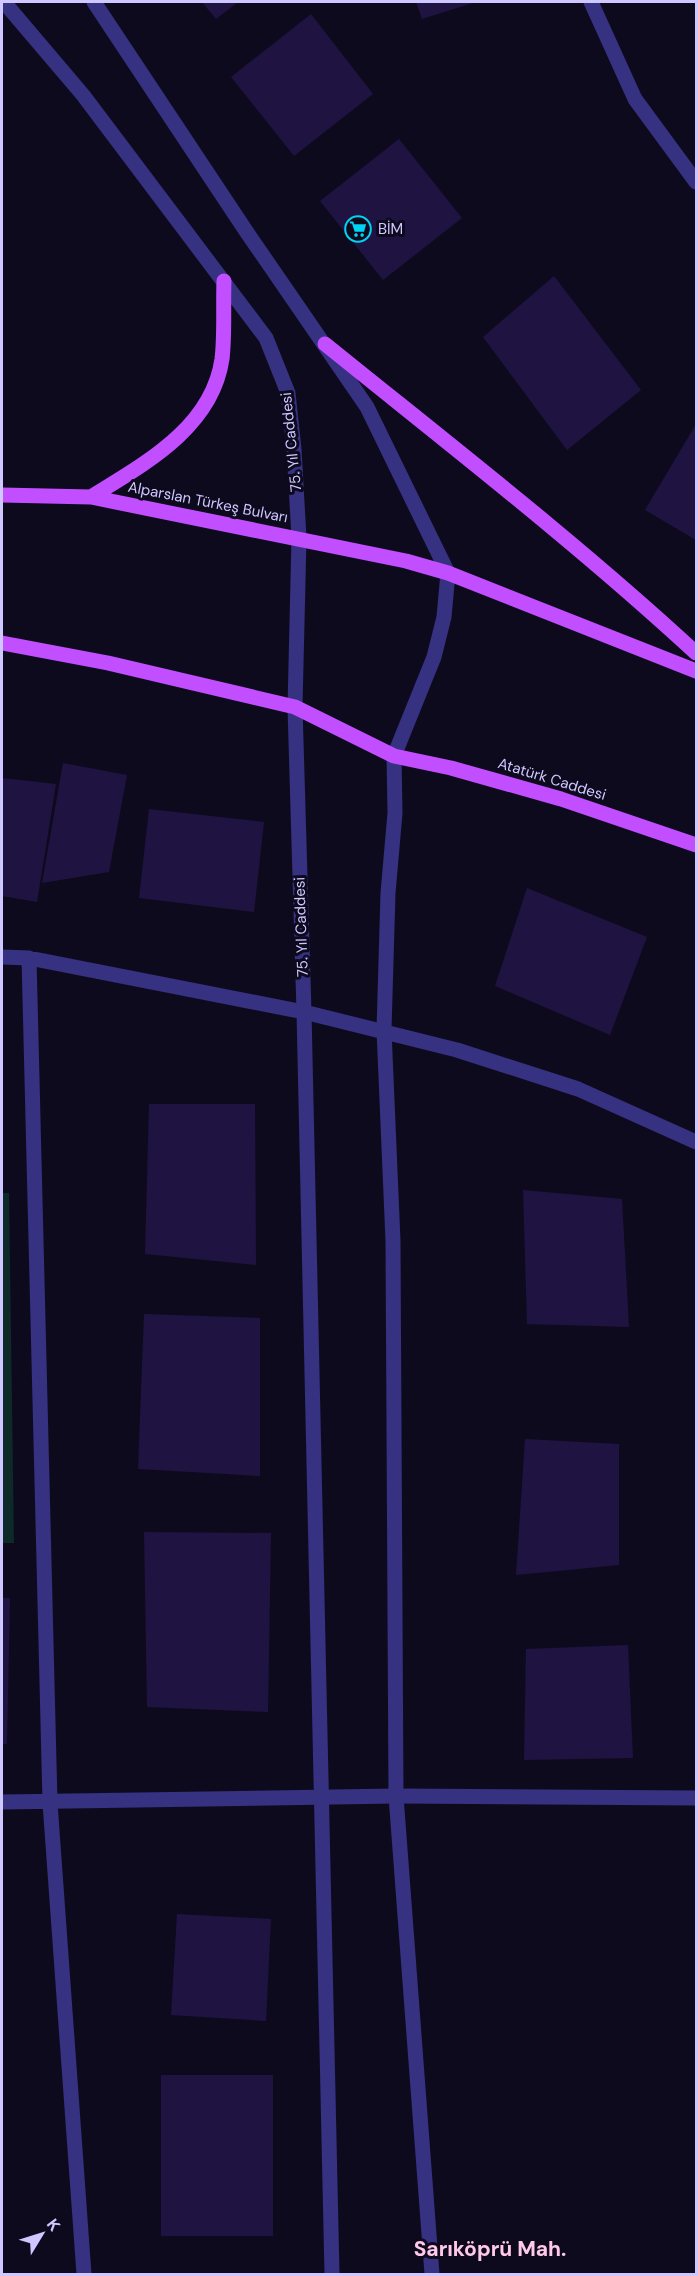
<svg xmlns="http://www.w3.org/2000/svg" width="698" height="2276" font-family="'DM Sans',sans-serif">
  <rect width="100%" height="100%" fill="#0e0a1e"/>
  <path fill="#0d2928" d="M2 1193H9L14 1543H2Z"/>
  <path fill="#1f1441" d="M202 2H238L216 19Z
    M416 2H476L422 19Z
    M311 14 373 94 294 156 231 77Z
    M399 139 462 218 383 280 320 201Z
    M554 276 641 390 567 450 483 337Z
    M696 424V540L645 510Z
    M63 763 127 775 109 872 42 883Z
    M2 778 56 784 37 902 2 896Z
    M149 809 264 822 254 912 139 898Z
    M527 888 647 937 610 1035 495 986Z
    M149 1104H255L256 1265 145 1254Z
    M523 1190 622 1199 629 1327 527 1324Z
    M144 1314 260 1318V1476L138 1469Z
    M525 1439 619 1444V1565L516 1575Z
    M144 1532 271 1533 268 1712 147 1707Z
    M2 1598H10L7 1744H2Z
    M628 1645 633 1758 524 1760 526 1649Z
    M177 1914 271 1919 266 2021 171 2015Z
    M161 2075H273V2236H161Z"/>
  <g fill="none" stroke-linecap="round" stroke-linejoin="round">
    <path stroke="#363181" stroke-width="15" d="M591 2 635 99 696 182
      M2 957 29 958 304 1012
      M29 958 50 1803 84 2274
      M2 1802 396 1796 696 1798"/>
    <path stroke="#363181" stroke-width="15" d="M4 2 83 95 266 338 288 393 294 449 299 538 295 707 304 1012 332 2274
      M94 2 246 231 367 407 448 573 444 617 434 657 394 756 395 813 388 893 384 1030 393 1241 396 1796 432 2274
      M304 1012 457 1050 578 1089 696 1142"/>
    <path stroke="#c14eff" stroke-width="15" d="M325 344C450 445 578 544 696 653
      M2 495 91 497 406 561 448 573 696 671
      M91 497C144 464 212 428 222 359 225 334 223 306 224 281
      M2 643 108 663 295 707 394 756 451 768 561 799 696 845"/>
  </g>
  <defs>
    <g id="supermarket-ring" transform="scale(1.35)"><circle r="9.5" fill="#0e0a1e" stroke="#00d4f2" stroke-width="1.5"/><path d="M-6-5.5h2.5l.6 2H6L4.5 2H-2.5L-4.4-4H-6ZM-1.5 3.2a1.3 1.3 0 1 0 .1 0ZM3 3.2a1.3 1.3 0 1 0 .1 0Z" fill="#00d4f2"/></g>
  </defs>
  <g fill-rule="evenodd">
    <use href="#supermarket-ring" x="358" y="229"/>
  </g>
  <g text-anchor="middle" stroke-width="6" stroke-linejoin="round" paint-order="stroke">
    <g font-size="15" fill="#cfc7ff" stroke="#0e0a1e" text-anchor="start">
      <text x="378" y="234">BİM</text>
    </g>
    <g font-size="15" fill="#cfc7ff" stroke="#0e0a1e">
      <text transform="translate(291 442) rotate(-96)" y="5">75. Yıl Caddesi</text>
      <text transform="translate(208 502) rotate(11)" y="5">Alparslan Türkeş Bulvarı</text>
      <text transform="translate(552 779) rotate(17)" y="5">Atatürk Caddesi</text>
      <text transform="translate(301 927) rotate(-92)" y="5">75. Yıl Caddesi</text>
    </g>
    <g font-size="21" font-weight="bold" fill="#ffc9ea" stroke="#0e0a1e">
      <text x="490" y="2256">Sarıköprü Mah.</text>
    </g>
  </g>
  <rect width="698" height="2276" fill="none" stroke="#cfc7ff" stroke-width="6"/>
  <g transform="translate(42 2234) rotate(52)" stroke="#0e0a1e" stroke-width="4.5" paint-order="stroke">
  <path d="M0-4.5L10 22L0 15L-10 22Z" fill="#cfc7ff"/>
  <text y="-9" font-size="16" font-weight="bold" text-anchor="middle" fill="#cfc7ff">K</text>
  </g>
</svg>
